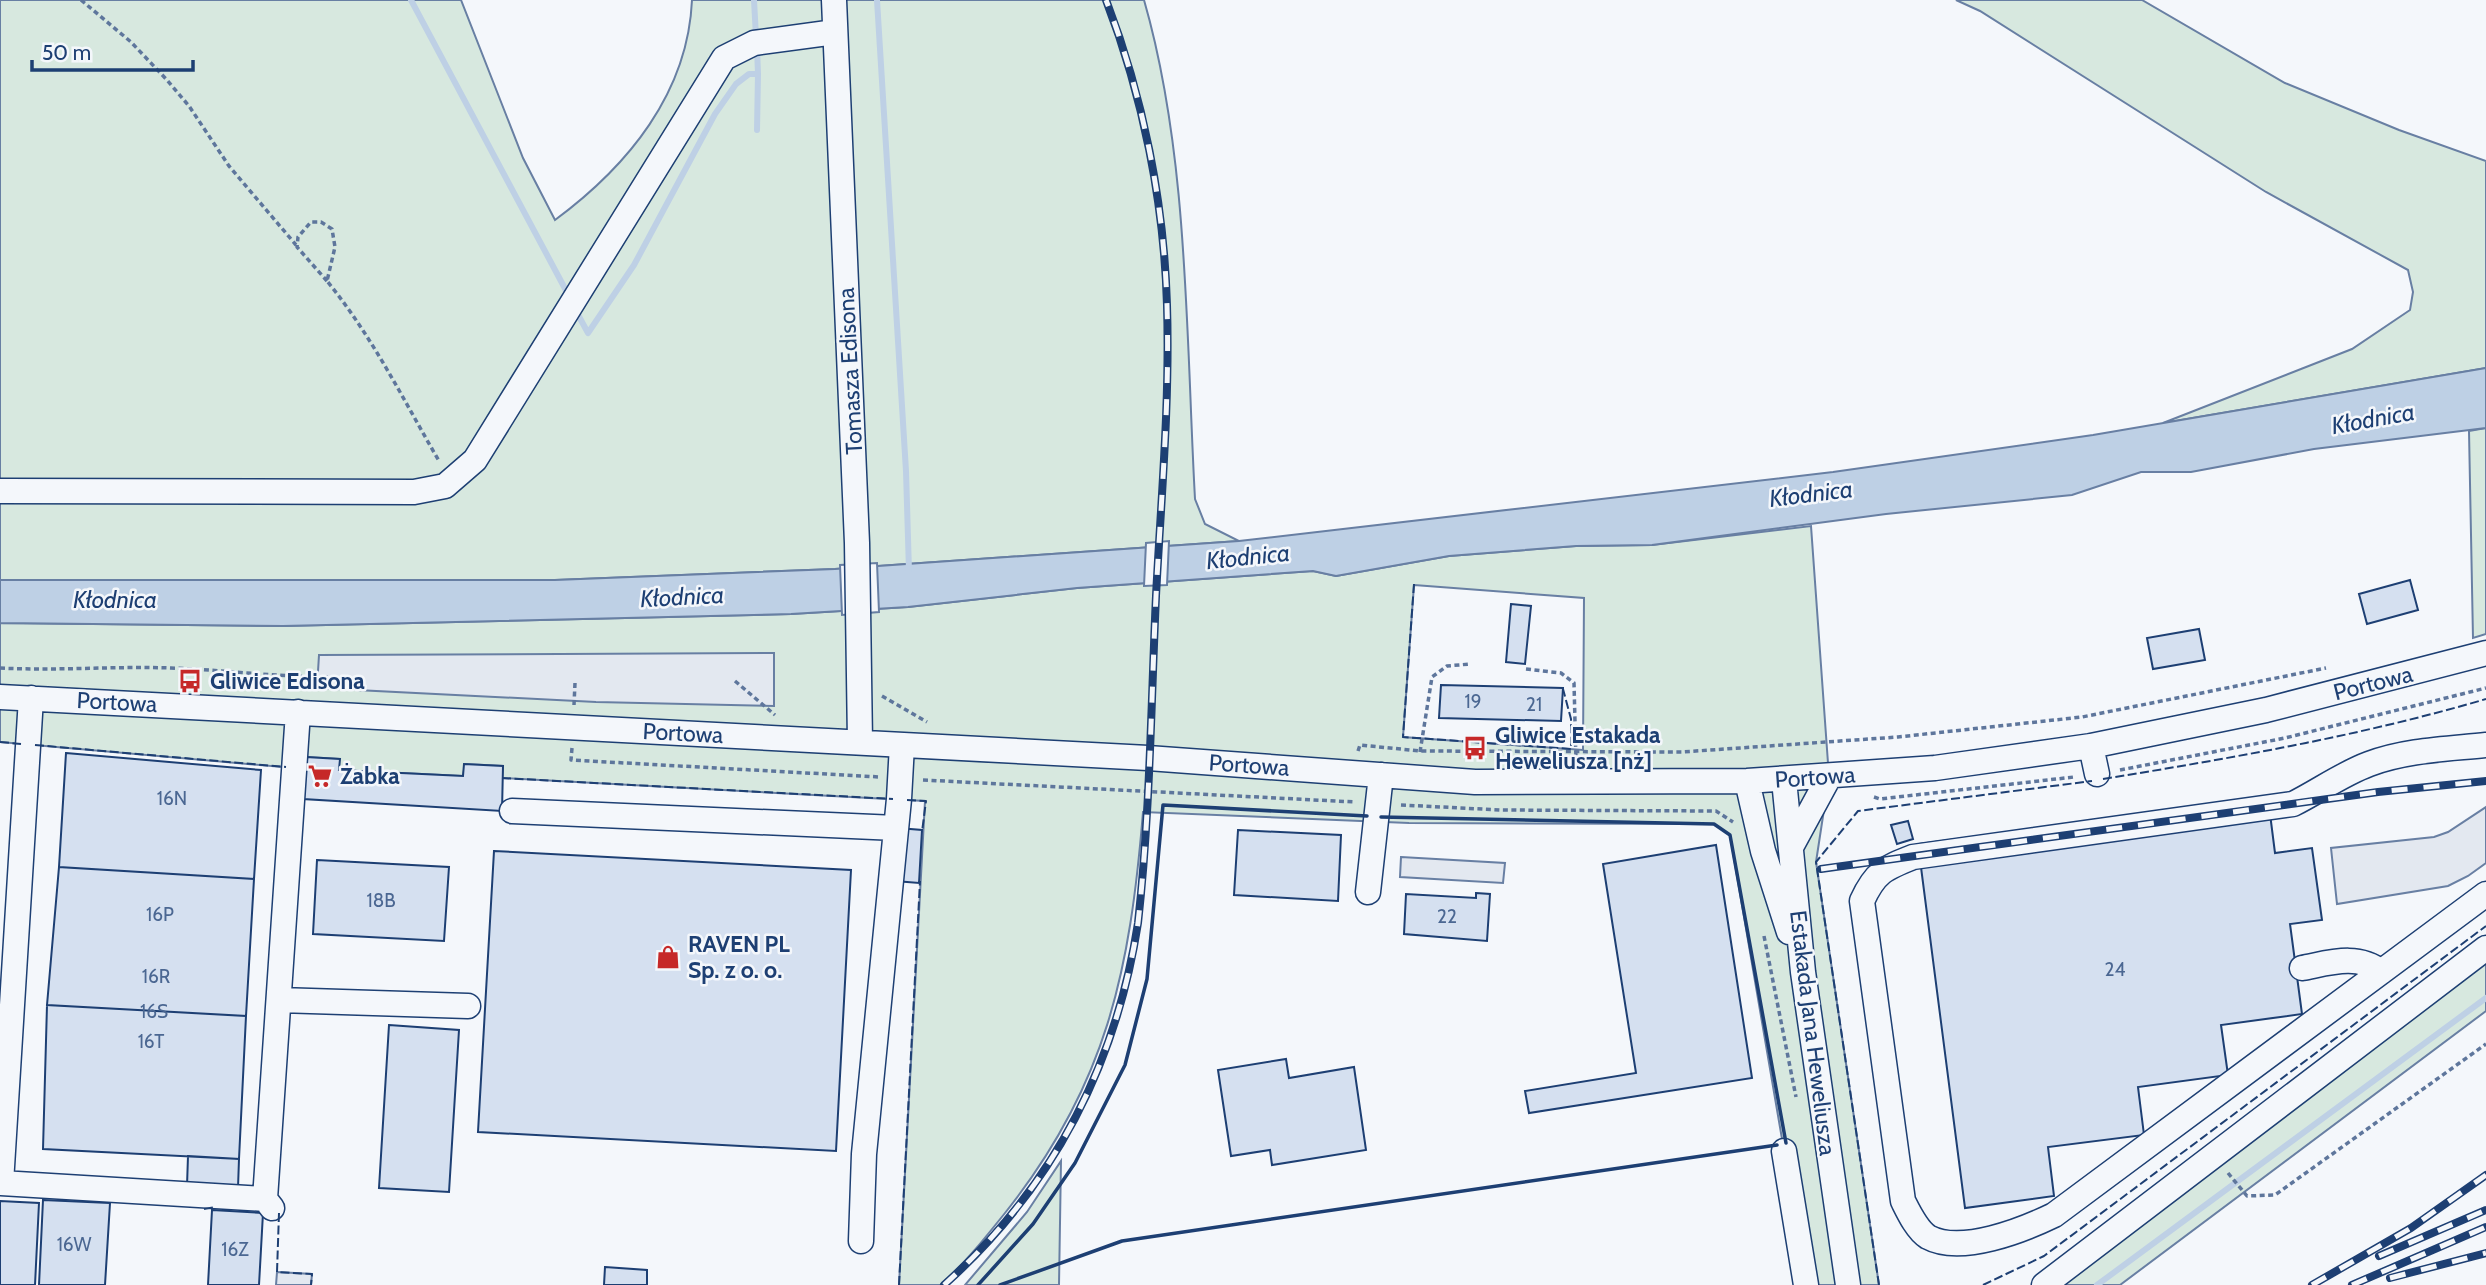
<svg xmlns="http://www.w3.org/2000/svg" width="2486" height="1285" font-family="Cabin,sans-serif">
  <rect width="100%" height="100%" fill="#f4f7fb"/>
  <path fill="#d7e8df" stroke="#687fa3" stroke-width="2" fill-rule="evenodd" d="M0 0H461L523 158 555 220C628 166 688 93 692 0H1144C1189 156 1186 338 1195 499L1205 524 1239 541 835 569 555 580H0Z
    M1956 0H2142L2285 83 2399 130 2486 161V368L2163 423 2352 349 2410 310 2413 292 2408 270 2266 192 1980 11Z
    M2486 428V634L2473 638 2469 431Z
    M1811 526 1829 777 1816 862 1879 1285H1807L1730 835 1714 824 1409 823 1143 812C1130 971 1107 1085 1005 1213 985 1238 965 1263 941 1285H899L925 801 502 778 503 766 465 764 463 776 339 770V759L307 757 305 769 0 742V623L283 626 791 614 908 607 1077 588 1313 571 1336 576 1449 556 1576 546 1652 545ZM1414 585 1584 598 1583 750 1403 737Z
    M2486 937V1011L2120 1285H2036Z
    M1061 1161 1059 1285H965L1027 1212Z"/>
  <path fill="#e3e8f0" stroke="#687fa3" stroke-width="2" d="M774 653V706L596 702 317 688 319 655Z
    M2486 807V863L2468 876 2448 886 2337 904 2331 848 2434 837 2448 832Z
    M1401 857 1505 863 1503 883 1400 877Z
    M277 1272 312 1274 311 1285H276Z"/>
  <path fill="#bed0e5" stroke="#687fa3" stroke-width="2" d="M2486 368V428L2314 449 2191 472H2141L2072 495 1886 514 1652 545 1576 546 1449 556 1336 576 1313 571 1077 588 908 607 791 614 283 626 0 623V580H555L835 569 1239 541 1833 472 2093 435Z"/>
  <path fill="#f4f7fb" stroke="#687fa3" stroke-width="2" d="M1169 541 1167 585 1144 586 1146 543Z
    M877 563 879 612 842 615 840 565Z"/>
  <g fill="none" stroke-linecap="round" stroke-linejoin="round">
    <path stroke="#bed0e5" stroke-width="6" d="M411 0 570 298
      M754 0 756 37
      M877 0 906 471 909 571
      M757 48 758 74
      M576 311 588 333 634 265 715 114 736 84 749 74H758L757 130
      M2097 1285 2486 998"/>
  </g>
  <path fill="#d5e0f0" stroke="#1d3f73" stroke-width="2" d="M2410 580 2418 610 2367 624 2359 594Z
    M1511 604 1531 606 1525 664 1506 662Z
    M2199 629 2205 660 2153 669 2147 638Z
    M1441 685 1563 688 1561 721 1439 718Z
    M66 753 261 770 254 879 59 867Z
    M306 757 340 759 339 770 463 776 464 764 503 766 502 811 303 799Z
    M2268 798 2275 853 2312 848 2322 920 2290 924 2302 1014 2221 1025 2228 1075 2138 1087 2144 1135 2048 1147 2054 1196 1965 1208 1918 844Z
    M1908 821 1913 839 1897 844 1891 825Z
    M898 828 922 830 919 883 895 881Z
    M1238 830 1341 835 1338 901 1234 895Z
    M1716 845 1752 1078 1529 1113 1525 1091 1636 1073 1603 864Z
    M494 851 851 870 836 1151 478 1132Z
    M317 860 449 867 444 941 313 934Z
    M59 867 254 879 246 1016 47 1005Z
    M1476 893 1490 894 1487 941 1404 934 1406 894 1476 898Z
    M47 1005 246 1016 239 1159 43 1149Z
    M389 1025 459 1030 449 1192 379 1188Z
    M1286 1059 1289 1078 1354 1067 1366 1150 1272 1165 1270 1150 1231 1156 1218 1070Z
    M188 1156 239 1159 238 1188 187 1186Z
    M43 1200 110 1203 105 1285H39Z
    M0 1201 39 1203 35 1285H0Z
    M212 1210 263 1213 259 1285H208Z
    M605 1267 647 1270V1285H604Z"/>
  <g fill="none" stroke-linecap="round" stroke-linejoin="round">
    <g stroke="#1d3f73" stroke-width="27">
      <path id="minor" d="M834 0 857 543 860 742
        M0 491 414 492 445 486 475 460 724 58 754 43 835 32
        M0 697 1148 758 1475 782 1747 781 1935 768 2091 746 2266 710 2486 653
        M31 698 1 1183 265 1199
        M2486 745C2448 749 2406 750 2369 764 2342 774 2319 791 2293 804L1913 857C1885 868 1875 872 1862 901L1903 1201C1909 1213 1917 1230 1928 1237 1961 1255 2023 1230 2054 1215L2486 894
        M2091 746 2097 774
        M1784 780 1803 972 1848 1285
        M1747 781 1763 851 1789 932
        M512 811 896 828
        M1791 847 1829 777
        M1368 892 1381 775
        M2302 968C2329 963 2358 953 2381 972
        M279 1000 468 1006
        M1784 1151 1806 1285
        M272 1208 265 1199 298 712
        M861 1241 864 1154 899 799 902 745
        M2044 1285 2486 948"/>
    </g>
    <path stroke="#5e769c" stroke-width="3.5" stroke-dasharray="5 3.5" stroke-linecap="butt" d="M81 0 131 42 167 80 189 106 229 166 296 245
      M327 281 297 247 298 237 311 222H321L332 229 335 247 327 281C372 336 403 399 439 461
      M0 668C57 671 114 666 171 668 225 670 277 677 331 677
      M1526 669 1561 673 1574 683 1576 760
      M735 681 775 715
      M882 696 927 722
      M574 705 575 683
      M572 748 571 760 880 777
      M1358 751 1360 745 1420 751 1682 752 1898 737 2082 717 2326 668
      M1420 752 1432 677 1447 666 1470 664
      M2120 770 2285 738 2486 688
      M923 780 1355 802
      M1874 797 1880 799 2074 777
      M1401 805 1501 810 1716 811 1733 822
      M1764 936 1796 1097
      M2228 1173 2247 1196 2275 1195 2486 1044"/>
    <use href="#minor" stroke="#f4f7fb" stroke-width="24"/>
    <g stroke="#1d3f73" stroke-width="8">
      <path id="rail" d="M1821 869 2378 792 2486 781
        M2379 1256 2486 1210
        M2390 1278 2486 1253
        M944 1285C1052 1188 1116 1066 1138 923 1150 815 1151 705 1156 596 1161 499 1170 402 1167 305 1164 202 1143 96 1106 0
        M2312 1285 2411 1228 2486 1175
        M2352 1285 2486 1227"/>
    </g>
    <use href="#rail" stroke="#f4f7fb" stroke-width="5" stroke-dasharray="16" stroke-linecap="butt"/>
    <path stroke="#1d3f73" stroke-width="2" stroke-dasharray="9 3.5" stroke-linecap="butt" d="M1414 584 1403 737 1571 749V719L1563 689
      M0 742 21 744
      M35 745 286 767
      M502 778 893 799
      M2103 779C2232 758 2360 736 2486 699
      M907 800 926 801 922 832
      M204 1209 215 1207
      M279 1213 277 1272 312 1274 311 1285
      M899 1285 920 881
      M1879 1285 1816 862 1858 811 2092 781
      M1983 1285 2044 1256 2486 926"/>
    <path stroke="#1d3f73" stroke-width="3.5" d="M1381 817 1714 824 1730 835 1786 1143
      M978 1285 1033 1224 1075 1163 1125 1065 1147 979 1163 805 1367 816
      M1000 1285 1122 1241 1777 1145"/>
  </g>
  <defs>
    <g id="bus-bare" transform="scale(1.89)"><path d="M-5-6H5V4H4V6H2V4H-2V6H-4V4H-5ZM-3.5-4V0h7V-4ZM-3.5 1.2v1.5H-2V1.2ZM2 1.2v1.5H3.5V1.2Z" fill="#c62828" stroke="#f4f7fb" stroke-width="2.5" paint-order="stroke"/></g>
    <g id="supermarket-bare" transform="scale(1.89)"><path d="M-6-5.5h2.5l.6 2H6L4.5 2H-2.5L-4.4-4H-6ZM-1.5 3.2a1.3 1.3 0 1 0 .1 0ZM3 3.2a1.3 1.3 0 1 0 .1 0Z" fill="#c62828" stroke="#f4f7fb" stroke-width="2.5" paint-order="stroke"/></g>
    <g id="shop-bare" transform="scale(1.89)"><path d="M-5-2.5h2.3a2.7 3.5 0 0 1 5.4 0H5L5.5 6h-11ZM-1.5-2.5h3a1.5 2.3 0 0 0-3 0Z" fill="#c62828" stroke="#f4f7fb" stroke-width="2.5" paint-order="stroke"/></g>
  </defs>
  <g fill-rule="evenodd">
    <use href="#bus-bare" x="190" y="681"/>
    <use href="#bus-bare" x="1475" y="748"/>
    <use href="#supermarket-bare" x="320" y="776"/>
    <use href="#shop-bare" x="668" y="957"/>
  </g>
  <g text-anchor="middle" stroke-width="5" stroke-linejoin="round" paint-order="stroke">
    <g font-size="19" fill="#4b6792">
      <text x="1473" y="708">19</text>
      <text x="1534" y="711">21</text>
      <text x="172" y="805">16N</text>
      <text x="381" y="907">18B</text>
      <text x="160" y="921">16P</text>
      <text x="1447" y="923">22</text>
      <text x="2115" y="976">24</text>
      <text x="156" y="983">16R</text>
      <text x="154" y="1018">16S</text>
      <text x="151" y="1048">16T</text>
      <text x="74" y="1251">16W</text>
      <text x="235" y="1256">16Z</text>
    </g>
    <g font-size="23" fill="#1d3f73" stroke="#f4f7fb">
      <text transform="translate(850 371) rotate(-93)" y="8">Tomasza Edisona</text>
      <text transform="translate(2373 683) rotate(-14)" y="8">Portowa</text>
      <text transform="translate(117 702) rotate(3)" y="8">Portowa</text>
      <text transform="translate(683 733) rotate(3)" y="8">Portowa</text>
      <text transform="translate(1249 765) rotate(4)" y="8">Portowa</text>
      <text transform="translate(1815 777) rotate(-4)" y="8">Portowa</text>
      <text transform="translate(1813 1033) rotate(83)" y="8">Estakada Jana Heweliusza</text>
    </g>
    <g font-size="23" font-weight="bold" fill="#1d3f73" stroke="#f4f7fb" text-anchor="start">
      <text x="210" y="689">Gliwice Edisona</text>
      <text x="1495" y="743">Gliwice Estakada<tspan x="1495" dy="26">Heweliusza [nż]</tspan></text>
      <text x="340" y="784">Żabka</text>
      <text x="688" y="952">RAVEN PL<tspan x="688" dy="26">Sp. z o. o.</tspan></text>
    </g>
    <g font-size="24" font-style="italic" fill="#1d3f73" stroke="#f4f7fb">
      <text transform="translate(2373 419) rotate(-10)" y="8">Kłodnica</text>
      <text transform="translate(1811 494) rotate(-7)" y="8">Kłodnica</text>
      <text transform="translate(1248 557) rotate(-6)" y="8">Kłodnica</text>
      <text transform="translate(682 597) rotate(-3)" y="8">Kłodnica</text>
      <text x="115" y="608">Kłodnica</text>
    </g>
  </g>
  <path d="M32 60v10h161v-10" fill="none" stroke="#1d3f73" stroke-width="3.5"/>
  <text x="42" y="60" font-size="21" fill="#1d3f73" stroke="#f4f7fb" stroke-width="5" paint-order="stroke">50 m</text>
</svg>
